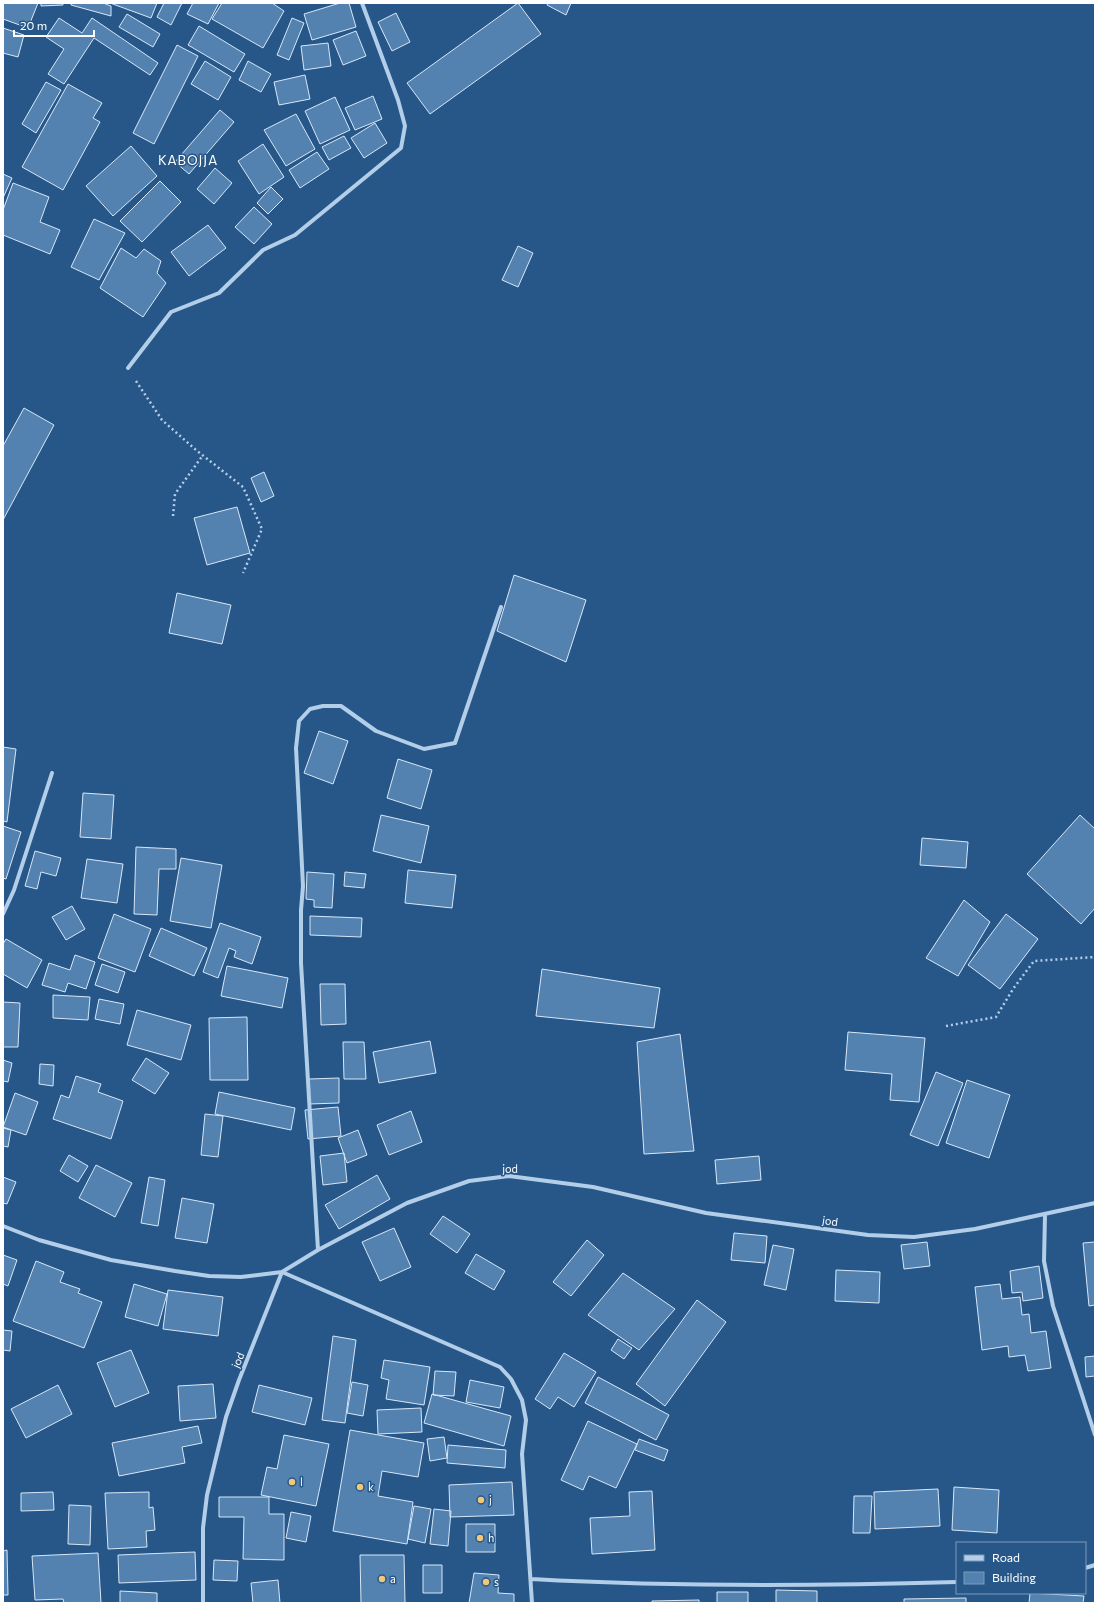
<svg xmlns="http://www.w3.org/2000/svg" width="1098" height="1606" font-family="Commissioner,sans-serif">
  <rect width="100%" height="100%" fill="#275788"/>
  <path fill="#5382b1" stroke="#d7e7f7" d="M3 3H38L28 28 3 19Z
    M41 3H63V5L41 6Z
    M71 3H103L111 6V16L71 5Z
    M110 3H157L151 18Z
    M164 3H182L171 25 157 17Z
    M193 3H219L208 24 187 14Z
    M222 3H272L284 11 263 48 212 19Z
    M340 3H349L356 27 312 40 304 14Z
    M518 3 541 34 430 114 407 83Z
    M548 3H571L566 15 547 5Z
    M396 13 410 42 392 51 378 22Z
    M127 14 160 34 153 47 119 27Z
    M59 18 82 33 92 18 158 63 150 75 94 38 64 84 48 74 64 49 46 37Z
    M292 18 304 23 289 60 277 55Z
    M199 26 245 54 234 72 188 45Z
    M3 28 24 35 18 57 3 53Z
    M356 31 366 56 343 65 333 40Z
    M328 43 331 66 304 70 301 46Z
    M177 45 198 56 154 144 133 133Z
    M205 61 231 77 218 100 191 84Z
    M248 61 271 74 261 92 239 80Z
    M305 75 310 99 279 105 274 82Z
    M46 82 61 90 36 133 22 124Z
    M68 84 102 103 93 118 100 122 63 190 22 167Z
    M373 96 382 119 355 130 345 108Z
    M335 97 350 130 320 144 305 111Z
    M220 110 234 122 189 174 175 162Z
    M296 114 315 149 286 166 264 130Z
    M375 123 387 143 364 158 351 138Z
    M344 136 351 148 329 160 322 147Z
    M263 144 284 177 259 194 238 161Z
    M131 146 157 176 113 216 86 186Z
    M317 152 329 169 300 188 289 170Z
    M215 168 232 183 214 204 197 189Z
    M3 174 12 178 3 198Z
    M160 181 181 202 142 242 120 221Z
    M13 183 49 197 40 222 60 230 50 254 3 235V210Z
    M271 187 283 199 268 214 257 203Z
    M254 207 272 224 254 244 235 227Z
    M94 219 125 233 99 280 71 267Z
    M208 225 226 248 189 276 171 252Z
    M518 246 533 253 518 287 502 280Z
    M121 248 136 258 144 249 161 261 157 273 166 283 143 317 100 288Z
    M24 408 54 425 3 520V446Z
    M264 472 274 496 261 502 251 478Z
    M237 507 250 553 207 565 194 518Z
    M514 575 586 600 566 662 497 631Z
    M177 593 231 605 222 644 169 633Z
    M319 731 348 741 333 784 304 773Z
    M3 747 16 749 7 822 3 821Z
    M398 759 432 770 421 809 387 798Z
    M83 793 114 795 111 839 80 837Z
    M381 815 429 826 421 863 373 851Z
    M1080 815 1095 829V908L1081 924 1027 874Z
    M3 826 21 832 6 879 3 878Z
    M922 838 968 842 966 868 920 865Z
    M136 847 176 849V869H159L157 915 134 914Z
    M35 851 61 858 56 876 41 872 37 889 25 886Z
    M181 858 222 865 211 928 170 921Z
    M87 859 123 864 117 903 81 898Z
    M408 870 456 875 452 908 405 903Z
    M307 872 334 874 332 908 314 907V900L306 899Z
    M345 872 366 874 364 888 344 886Z
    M964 900 990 922 958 976 926 958Z
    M72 906 85 929 66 940 52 917Z
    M114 914 151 929 135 972 98 958Z
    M1006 914 1038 939 1000 989 968 965Z
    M310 916 362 918 361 937 310 935Z
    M220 923 261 937 252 964 234 957 236 951 229 948 218 978 203 972Z
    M161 928 207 948 194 976 149 956Z
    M6 939 42 960 27 988 3 974V944Z
    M75 955 95 962 86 989 68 983 65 992 42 985 49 963 70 970Z
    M102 964 125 972 118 993 95 985Z
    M227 966 288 978 282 1008 221 996Z
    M542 969 660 988 654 1028 536 1016Z
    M320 984H345L346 1024 321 1025Z
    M53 995 90 997 88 1020 53 1018Z
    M99 999 124 1004 120 1024 95 1019Z
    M3 1002 20 1003 18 1047H3Z
    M137 1010 191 1025 181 1060 127 1045Z
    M247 1017 248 1080H210L209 1018Z
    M848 1032 925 1038 919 1102 890 1100 892 1074 845 1070Z
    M680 1034 694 1151 644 1154 637 1042Z
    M430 1041 436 1073 379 1083 373 1052Z
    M343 1042H364L366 1079H344Z
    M146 1058 169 1073 155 1094 132 1080Z
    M3 1060 12 1063 8 1082 3 1081Z
    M40 1064 54 1065 53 1086 39 1084Z
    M936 1072 963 1083 938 1146 910 1135Z
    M76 1076 101 1084 98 1092 123 1101 111 1139 53 1119 61 1095 69 1098Z
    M339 1078V1103L309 1104V1079Z
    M967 1080 1010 1095 989 1158 946 1143Z
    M219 1092 295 1108 291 1130 215 1114Z
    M15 1093 38 1102 26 1135 3 1127Z
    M338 1107 341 1136 308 1139 305 1110Z
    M411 1111 422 1142 389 1155 377 1125Z
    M205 1114 223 1116 218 1157 201 1155Z
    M3 1128 11 1130 8 1147 3 1146Z
    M358 1130 367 1155 347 1163 338 1138Z
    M344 1153 347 1182 323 1185 320 1156Z
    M69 1155 88 1166 78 1182 60 1171Z
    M759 1156 761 1180 717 1184 715 1160Z
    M96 1165 132 1183 115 1217 79 1198Z
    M377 1175 390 1199 339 1229 325 1205Z
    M3 1177 16 1182 7 1204 3 1203Z
    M149 1177 165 1180 158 1226 141 1223Z
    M182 1198 214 1204 207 1243 175 1238Z
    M443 1216 470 1234 457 1253 430 1234Z
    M394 1228 411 1267 380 1281 362 1242Z
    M734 1233 767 1236 765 1263 731 1260Z
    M587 1240 604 1255 571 1296 553 1282Z
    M927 1242 930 1266 904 1269 901 1245Z
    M1095 1242V1305L1089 1306 1083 1243Z
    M773 1245 794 1249 786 1290 764 1285Z
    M476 1254 505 1271 494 1290 465 1273Z
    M3 1255 17 1260 8 1286 3 1284Z
    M36 1261 64 1272 60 1282 80 1289 78 1293 102 1302 84 1348 13 1321Z
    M1039 1266 1043 1298 1023 1301 1022 1292 1012 1293 1010 1271Z
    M836 1270 880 1272 879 1303 835 1301Z
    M623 1273 675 1309 639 1350 588 1315Z
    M134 1284 167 1294 158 1326 125 1317Z
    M1000 1284 1002 1299 1020 1297 1022 1315 1029 1314 1031 1333 1046 1331 1051 1368 1028 1371 1025 1355 1009 1357 1008 1346 982 1350 975 1287Z
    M168 1290 223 1297 218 1336 163 1329Z
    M697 1300 726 1322 665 1406 636 1384Z
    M3 1330 12 1331 10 1351 3 1350Z
    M333 1336 356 1340 345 1423 322 1420Z
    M618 1339 632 1348 624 1359 611 1350Z
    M131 1350 149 1393 115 1407 97 1363Z
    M564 1353 596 1372 574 1407 558 1397 550 1409 535 1399Z
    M1095 1356V1376L1086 1377 1085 1357Z
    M384 1360 430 1367 424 1405 386 1399 389 1380 381 1378Z
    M435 1371 456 1372 454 1396 433 1395Z
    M598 1377 669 1415 656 1440 585 1403Z
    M470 1380 504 1387 500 1408 466 1402Z
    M352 1382 368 1385 363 1416 347 1413Z
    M213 1384 216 1418 180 1421 178 1386Z
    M58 1385 72 1414 26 1438 11 1409Z
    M259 1385 312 1398 305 1425 252 1412Z
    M432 1394 511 1416 504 1446 424 1423Z
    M421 1408 422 1432 378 1434 377 1410Z
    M588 1421 637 1444 616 1488 589 1476 583 1490 561 1480Z
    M198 1426 202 1443 182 1447 185 1463 119 1476 112 1443Z
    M350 1430 424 1443 418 1477 382 1471 378 1496 413 1502 407 1544 333 1531Z
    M284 1435 329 1444 316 1506 261 1495 267 1467 277 1469Z
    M444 1437 447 1458 430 1461 427 1439Z
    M639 1439 668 1450 664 1461 635 1450Z
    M448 1445 506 1450 505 1468 447 1463Z
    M512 1482 514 1515 450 1517 449 1485Z
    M954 1487 999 1490 997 1533 952 1530Z
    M938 1489 940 1526 875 1529 874 1492Z
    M652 1491 655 1550 592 1554 590 1518 630 1516 629 1492Z
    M53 1492 54 1510 21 1511V1493Z
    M149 1492V1508L153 1507 155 1530 146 1531 147 1547 108 1549 105 1493Z
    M854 1496H872L870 1533H853Z
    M219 1497H269V1514H284V1560L243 1559 244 1517H219Z
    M69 1505 91 1506 90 1545 68 1544Z
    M414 1506 431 1509 425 1543 408 1539Z
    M434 1509 451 1511 448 1546 430 1544Z
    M291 1512 311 1516 306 1542 286 1538Z
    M466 1524H495V1552H466Z
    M7 1550 8 1595H3V1551Z
    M195 1552 196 1580 119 1583 118 1555Z
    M98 1553 101 1603H64L63 1599 35 1600 32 1556Z
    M360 1555H404L405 1603H361Z
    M214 1560 238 1561 237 1581 213 1580Z
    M423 1565H442V1593H423Z
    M474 1573 499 1575 498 1593 514 1594V1603H469Z
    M278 1580 280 1603H253L251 1583Z
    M776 1590 817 1591V1603H776Z
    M120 1591 157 1593V1603H120Z
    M717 1592H748V1603H717Z
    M1030 1593 1084 1596 1083 1603H1029Z
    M966 1598V1603H904V1599Z
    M699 1600V1603H652V1601Z"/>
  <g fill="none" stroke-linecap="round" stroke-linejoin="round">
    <path stroke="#b3cee9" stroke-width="2.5" stroke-dasharray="2 3" stroke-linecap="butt" d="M136 381 162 420 196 450 243 487 262 529 243 573
      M173 516 175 494 203 455
      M946 1026 996 1017 1013 989 1034 961 1095 957"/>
    <path stroke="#b3cee9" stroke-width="4" d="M128 368 171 312 219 293 263 250 295 235 401 148 405 126 398 100 362 3
      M3 914 14 890 52 773
      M1045 1215 1044 1261 1053 1306 1095 1435
      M3 1226 39 1240 111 1260 175 1271 209 1276 241 1277 282 1272 500 1367 511 1379 522 1400 526 1420 522 1454 532 1603
      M318 1250 301 963V910L303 886 296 748 299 721 310 709 323 706H341L376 731 424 749 455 743 501 607
      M1085 1568 1095 1565
      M532 1579C673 1587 815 1586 957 1582
      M203 1603V1528L207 1495 216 1458 226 1417 239 1380 282 1272 318 1250 407 1203 469 1181 509 1176 593 1187 706 1213 868 1235 914 1237 975 1229 1095 1203"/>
  </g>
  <g fill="#f1c778" stroke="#275788" stroke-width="1.5">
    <circle cx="292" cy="1482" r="4"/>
    <circle cx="360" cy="1487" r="4"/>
    <circle cx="481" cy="1500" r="4"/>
    <circle cx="480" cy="1538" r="4"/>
    <circle cx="382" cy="1579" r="4"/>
    <circle cx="486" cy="1582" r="4"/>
  </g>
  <g text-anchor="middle" stroke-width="3" stroke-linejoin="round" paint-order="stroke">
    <g font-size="11" fill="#fff" stroke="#275788">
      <text x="510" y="1173">jod</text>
      <text transform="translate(830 1221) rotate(8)" y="4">jod</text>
      <text transform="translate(238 1360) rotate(-67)" y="4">jod</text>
    </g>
    <g font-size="11" fill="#fff" stroke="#275788" text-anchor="start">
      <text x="300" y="1486">l</text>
      <text x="368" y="1491">k</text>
      <text x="489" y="1504">j</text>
      <text x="488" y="1542">h</text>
      <text x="390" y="1583">a</text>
      <text x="494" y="1586">s</text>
    </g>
    <g font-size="13" letter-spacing="1" fill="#fff" stroke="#275788">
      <text x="188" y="165">KABOJJA</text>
    </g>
  </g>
  <rect width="1098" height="1606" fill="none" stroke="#ffffff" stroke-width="8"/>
  <rect x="956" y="1542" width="130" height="52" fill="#275788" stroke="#7d9ab8"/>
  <rect x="964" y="1555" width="20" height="6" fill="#b3cee9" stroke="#7d9ab8"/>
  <text x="992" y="1562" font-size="12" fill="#ffffff">Road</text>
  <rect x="964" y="1572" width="20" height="12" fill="#5382b1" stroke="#7d9ab8"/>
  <text x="992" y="1582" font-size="12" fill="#ffffff">Building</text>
  <path d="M14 30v6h80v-6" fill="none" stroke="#ffffff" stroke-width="2"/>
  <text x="20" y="30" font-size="12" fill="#ffffff" stroke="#275788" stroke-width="3" paint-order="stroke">20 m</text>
</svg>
